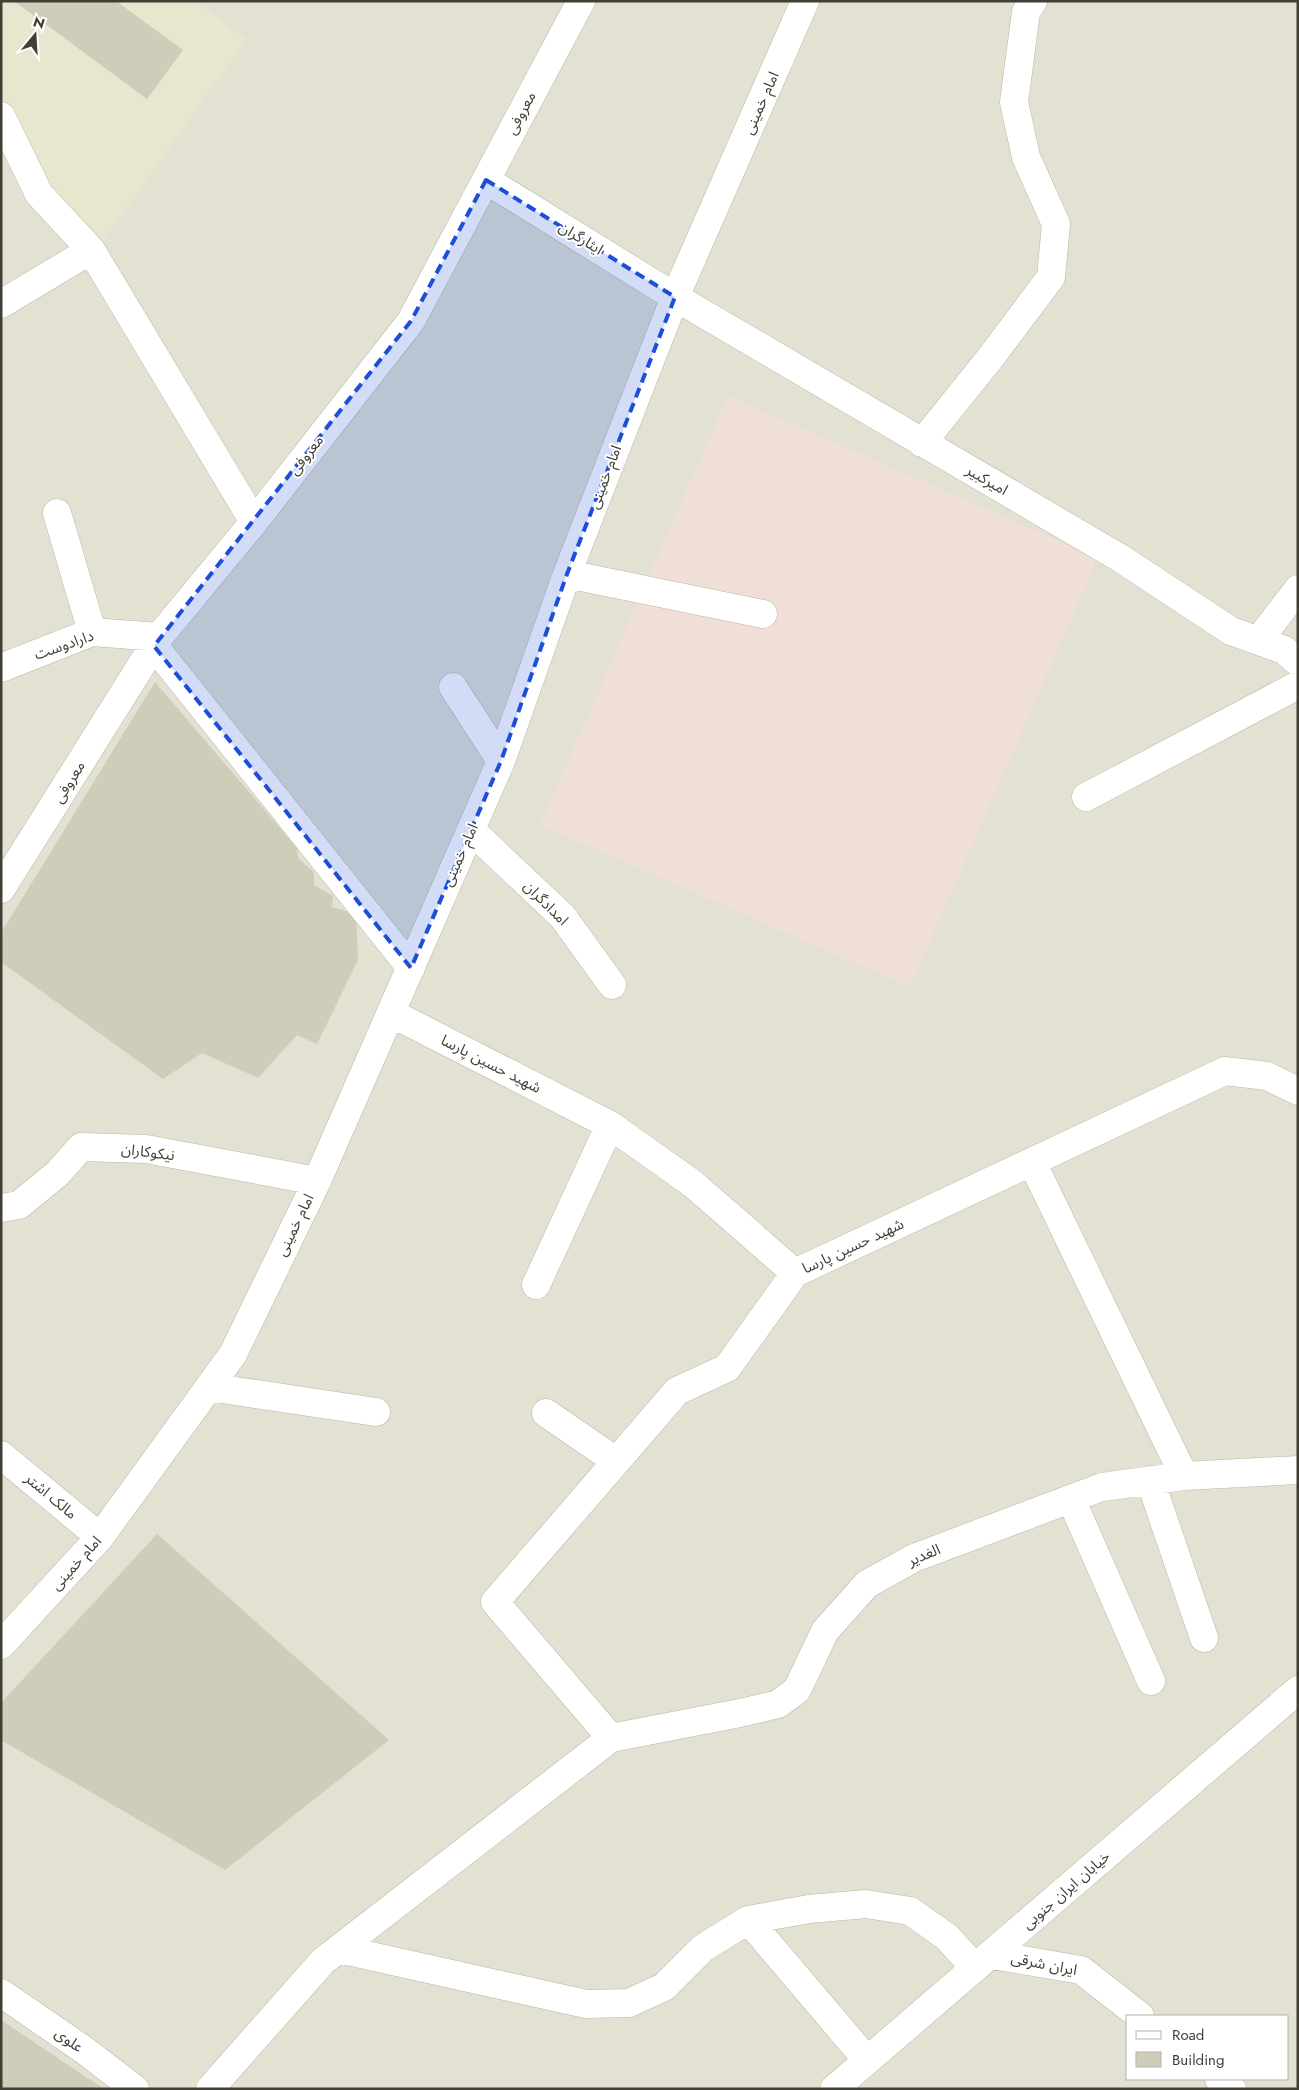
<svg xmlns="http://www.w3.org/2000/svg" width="1299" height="2090" font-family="Jost,'Noto Sans Arabic',sans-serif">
  <rect width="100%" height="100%" fill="#f0efe3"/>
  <path fill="#e3e1d2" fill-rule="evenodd" d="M1 1H1298V2089H1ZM1128 2016H1288V2079H1128Z"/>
  <path fill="#e8e6ce" d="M1 1H197L246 40 104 240 40 178 1 102Z"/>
  <path fill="#f0dfd7" d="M728 396 1098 558 910 987 540 825Z"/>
  <path fill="#d0ccba" d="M14 1H116L183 50 147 99Z
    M155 682 297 848 298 858 314 872V885L333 896 332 907 356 914 358 960 317 1044 297 1035 258 1078 202 1053 163 1079 1 962V933Z
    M157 1534 389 1740 225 1870 1 1740V1703Z
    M1 2020 104 2089H1Z"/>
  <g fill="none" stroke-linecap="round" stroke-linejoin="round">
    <g stroke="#bab7a7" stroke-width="29">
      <path id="minor" d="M1 116 39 194 91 250 254 522
        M486 180 675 297 1120 558 1231 631 1284 650 1298 662
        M1 304 91 250
        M922 443 991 357 1051 277 1056 224 1026 157 1014 102 1026 12 1033 1
        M57 513 92 632
        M567 574 763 614
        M1258 641 1298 589
        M154 646 411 968
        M1 668 92 632 159 637
        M453 687 501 761
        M1086 797 1298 685
        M471 830 563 917 612 985
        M1 889 159 637 254 522 411 321 581 1
        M391 1013 610 1125 693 1184 795 1273 1225 1071 1267 1076 1298 1091
        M1032 1162 1184 1476
        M1 1208 19 1205 58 1173 81 1147 146 1149 317 1181
        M536 1285 610 1125
        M209 1387 376 1412
        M546 1413 616 1461
        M1 1455 100 1537
        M1150 1480 1204 1638
        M1071 1499 1151 1681
        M1 1645 100 1537 233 1354 317 1181 501 761 567 574 675 297 805 1
        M611 1738 495 1602 677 1391 727 1368 795 1273
        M748 1920 867 2060
        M339 1949 586 2004 629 2003 664 1987 703 1948 748 1920 809 1909 866 1904 910 1911 947 1937 975 1968
        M992 1955 1081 1970 1140 2016
        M1 1993 84 2050 135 2089
        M1219 2079 1232 2089
        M210 2089 323 1961 611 1738 740 1713 778 1704 797 1690 825 1631 867 1584 914 1558 1102 1487 1184 1476 1298 1470
        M834 2089 1298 1690"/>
    </g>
    <use href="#minor" stroke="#fff" stroke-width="28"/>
  </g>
  <path fill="#1d4ed8" fill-opacity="0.2" stroke="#1d4ed8" stroke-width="4" stroke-dasharray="10 6" stroke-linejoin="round" d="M486 180 675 297 567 574 501 761 411 968 154 646 411 321Z"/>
  <g text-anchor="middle" stroke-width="4" stroke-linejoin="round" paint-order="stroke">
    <g font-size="15" fill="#413f34" stroke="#fff">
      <text transform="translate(761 103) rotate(-66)" y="5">امام خمینی</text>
      <text transform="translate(521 113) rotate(-62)" y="5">معروفی</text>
      <text transform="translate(581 238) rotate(32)" y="5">ایثارگران</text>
      <text transform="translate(306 455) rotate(-52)" y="5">معروفی</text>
      <text transform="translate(605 477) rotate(-69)" y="5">امام خمینی</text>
      <text transform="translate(987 480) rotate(30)" y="5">امیرکبیر</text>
      <text transform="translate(64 645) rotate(-19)" y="5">دارادوست</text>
      <text transform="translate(69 782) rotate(-58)" y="5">معروفی</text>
      <text transform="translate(460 855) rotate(-66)" y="5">امام خمینی</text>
      <text transform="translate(546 903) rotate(45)" y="5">امدادگران</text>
      <text transform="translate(491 1064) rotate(27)" y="5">شهید حسین پارسا</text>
      <text transform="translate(148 1152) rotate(7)" y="5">نیکوکاران</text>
      <text transform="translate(295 1225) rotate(-64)" y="5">امام خمینی</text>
      <text transform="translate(853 1246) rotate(-25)" y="5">شهید حسین پارسا</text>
      <text transform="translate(51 1496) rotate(40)" y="5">مالک اشتر</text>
      <text transform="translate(924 1555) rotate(-23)" y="5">الغدیر</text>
      <text transform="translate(76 1563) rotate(-48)" y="5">امام خمینی</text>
      <text transform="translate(1066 1890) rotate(-41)" y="5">خیابان ایران جنوبی</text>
      <text transform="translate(1044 1964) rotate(11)" y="5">ایران شرقی</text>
      <text transform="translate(69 2040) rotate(35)" y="5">علوی</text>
    </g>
  </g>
  <rect width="1299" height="2090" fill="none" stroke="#413f34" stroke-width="5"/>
  <rect x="1126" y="2015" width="162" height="65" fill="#ffffff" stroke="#b3b2ae"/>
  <rect x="1136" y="2031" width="25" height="8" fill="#ffffff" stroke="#b3b2ae"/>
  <text x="1172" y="2040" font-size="15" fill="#413f34">Road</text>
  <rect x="1136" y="2052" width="25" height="15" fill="#d0ccba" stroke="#b3b2ae"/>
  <text x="1172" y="2065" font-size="15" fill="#413f34">Building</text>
  <g transform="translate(35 35) rotate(18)" stroke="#ffffff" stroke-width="4" paint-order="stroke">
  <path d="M0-4L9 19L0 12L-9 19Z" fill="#413f34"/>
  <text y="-8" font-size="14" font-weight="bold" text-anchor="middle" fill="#413f34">N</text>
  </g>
</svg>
